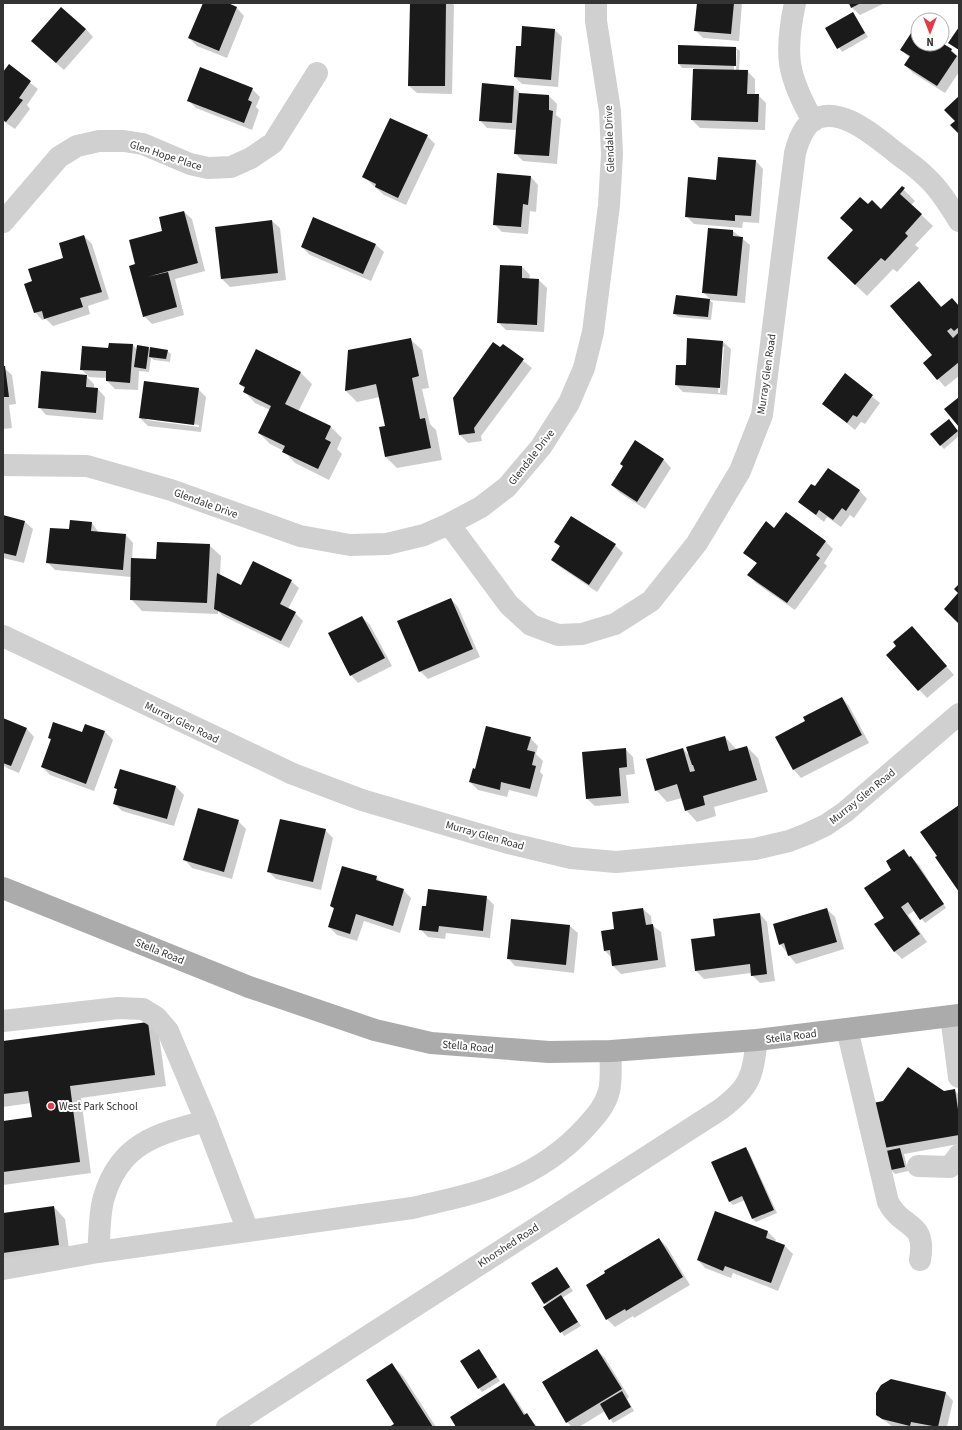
<svg xmlns="http://www.w3.org/2000/svg" width="962" height="1430" font-family="'Source Sans 3',sans-serif">
  <rect width="100%" height="100%" fill="#fff"/>
  <path fill="#0003" fill-rule="evenodd" d="M204 3H225L237 8 244 16 227 58 197 46 189 38Z
    M411 3H452L454 5 452 94 417 93 409 86Z
    M698 3H742L739 41 703 38 695 30Z
    M847 3H885L860 15Z
    M853 13 868 37 842 52 826 28Z
    M86 29 93 37 64 70 40 49Z
    M555 30 562 37 558 87 522 84 515 77 521 47Z
    M918 30V44H942L951 50 959 57V72L945 93 913 73 905 65 910 58 901 50Z
    M736 48 740 51 739 71H747L755 79V95H758L766 103 765 130 700 128 692 120 694 68H682L679 64ZM735 50H737L736 71H734Z
    M9 66 38 89 27 105 30 109 15 129 3 121V74Z
    M482 85 514 87 521 94 549 96 557 104 556 115 561 119 557 164 523 161 515 153 517 130 487 128 480 120Z
    M252 89 260 97 256 107 259 110 252 130 196 108 188 100Z
    M427 136 435 144 406 205 384 195 364 177Z
    M756 161 763 169 759 223 743 222 742 228 694 224 686 216 717 181Z
    M531 177 538 185 536 212 530 211 528 234 502 232 494 224Z
    M902 188 915 201 911 205 933 226 915 245 919 248 897 272 893 269 867 296 839 269 854 231 868 205 881 210Z
    M184 212 192 219 205 271 175 279 184 315 152 324 144 316 136 265 164 232Z
    M314 218 376 245 384 252 371 281 310 255 302 247Z
    M272 221 280 228 286 280 230 287 222 279 216 228Z
    M733 231 750 245 745 303 709 300 713 303 711 320 678 317 674 313 676 296 711 300 703 292Z
    M84 236 92 244 109 299 88 306 90 314 53 326 46 319 42 320 35 312 34 282 64 258Z
    M522 267 530 275 529 279 539 280 547 288 544 332 506 330 498 322Z
    M919 282 942 307 952 299 959 306V376L945 387 938 379Z
    M410 339 422 350 429 388 422 389 430 424 436 430 442 460 397 468 386 457V426L380 397 357 402 346 391Z
    M723 342 731 349 727 395 683 392 676 385ZM722 347H724L720 393H718Z
    M109 344 133 345 137 350 148 348 151 350 167 351 171 354 170 362 154 360 151 358 149 372 139 371 138 390 115 389 107 381V378L87 377 94 384V389H98L105 397 103 420 46 415 39 407 42 372 89 377 82 370 109 349Z
    M503 345 532 368 481 436 482 441 468 443 460 435Z
    M3 367 12 375 16 404 9 405 12 428 3 429Z
    M301 373 312 384 298 412 331 427 342 438 337 449 342 454 329 480 295 463 284 451 270 444 259 433 270 410 255 403 244 391 245 389 240 384Z
    M845 375 880 403 865 424 861 422 855 430 823 403Z
    M198 389 206 397 201 432 148 426 140 418ZM147 418 199 425V427L147 420Z
    M952 424 959 433V436L944 449 931 434Z
    M635 442 664 460 671 468 645 509 620 493 612 485 624 466Z
    M828 469 860 491 867 499 854 518 850 515 841 527 827 517 824 522 799 502 815 488Z
    M3 516 25 522 33 529 24 563 3 558Z
    M92 523 99 533 126 535 133 543 132 559 157 560 209 545 221 556 220 576 241 586 291 581 299 588 288 609 295 613 303 621 289 648 223 616 218 611V614L142 611 131 599V577L55 570 47 562 70 530Z
    M778 532 826 542 833 549 824 563 827 566 795 610 756 583 749 575 757 563 744 553Z
    M556 542 615 545 623 553 597 592 560 567 552 560 560 547Z
    M451 599 458 607 480 657 428 679 420 671Z
    M362 617 370 625 392 666 358 683 351 675Z
    M919 635 954 675 927 698 887 655Z
    M842 698 849 706 869 743 801 778 794 770 776 737 807 722Z
    M3 719 27 729 34 737 19 773 7 768 3 765Z
    M86 725 105 732 113 740 94 791 50 775 42 767 51 740 49 738 83 733Z
    M725 737 737 750 747 747 758 758 768 792 714 807 716 816 697 822 686 810 682 798 667 802 656 790 683 749 692 758Z
    M530 738 538 746 536 754 543 761 540 772 543 775 537 797 509 790 507 797 478 790 470 782 476 770Z
    M625 749 633 757 635 774 626 775 629 803 595 806 587 799Z
    M121 770 176 787 184 795 174 826 122 811 114 803 118 790 115 788Z
    M238 821 246 829 232 879 192 868 185 860Z
    M325 830 333 838 321 890 276 879 269 872Z
    M904 851 919 865 946 908 925 923 915 910 908 915 927 942 902 959 894 951 885 918 893 870Z
    M376 877 383 884 403 890 411 898 400 933 364 921 357 941 337 935 329 927 334 909 331 906Z
    M486 897 494 905 490 938 446 933 445 939 428 937 420 929Z
    M643 909 651 916 652 925 661 932 666 967 621 974 613 966 612 958 605 951 615 930Z
    M827 909 835 917 844 949 796 964 780 944Z
    M760 914 767 922 775 981 760 983 752 975 751 973 704 979 696 971 692 940 716 937Z
    M512 920 570 926 578 933 574 973 515 966 508 958Z
    M148 1023 159 1035 166 1086 81 1098 91 1173 3 1185V1122L33 1118 31 1103 3 1107V1042Z
    M955 1091 958 1094 959 1100V1144L904 1154 908 1171 895 1174 891 1170 887 1157 883 1102Z
    M745 1148 749 1152 777 1213 756 1222 753 1219 745 1200 733 1205 729 1201Z
    M54 1207 65 1219 70 1256 3 1265V1214Z
    M716 1212 768 1232 776 1240 775 1242 785 1246 793 1254 778 1291 733 1273 731 1278 705 1268 698 1260Z
    M659 1239 667 1247 690 1285 634 1318 633 1316 615 1327 607 1319Z
    M557 1268 573 1291 562 1298 581 1326 564 1336 545 1303Z
    M597 1350 605 1358 629 1397 627 1399 634 1411 613 1423 605 1411 579 1427H572L567 1422Z
    M479 1351 500 1381 482 1392 479 1388Z
    M392 1365 403 1376 436 1427H391L396 1424Z
    M504 1384 511 1392 526 1415 538 1427H457Z
    M946 1393 953 1401 947 1427H893L877 1415Z"/>
  <path fill="#1a1a1a" d="M203 3H228L237 7 219 51 188 38Z
    M410 3H446L445 86H408Z
    M697 3H734L731 34 694 31Z
    M849 3H861L851 8Z
    M61 7 86 29 56 63 31 41Z
    M853 12 865 33 837 49 825 28Z
    M522 26 555 29 551 80 514 77 516 46H521Z
    M915 27 918 29V44H942V43L952 49 951 51 957 56 937 86 904 65 910 56 900 50Z
    M959 27V50L948 43Z
    M678 45 736 47V66L678 64Z
    M9 64 31 81 19 98 23 100 6 122 3 120V72Z
    M200 67 253 88 248 100 252 102 244 123 187 101Z
    M693 69 748 70 747 94H759L758 122 691 120Z
    M482 83 514 86 512 123 479 121Z
    M519 93 549 95V110L553 111 549 156 514 154Z
    M959 96V134L950 125 955 121 944 110Z
    M390 118 428 135 398 198 375 187 376 184 362 177Z
    M718 157 756 160 751 216 735 215V221L685 217 688 177 716 180Z
    M497 173 531 176 528 205 523 204 521 227 493 225Z
    M902 186 905 188 900 194 922 214 905 233 908 236 885 261 881 258 855 285 827 258 853 230 840 218 860 197 868 204 872 200 881 209Z
    M184 211 198 263 147 277 168 272 177 307 143 317 129 266 135 264 129 240 162 231 159 217Z
    M313 217 376 244 363 274 301 247Z
    M272 220 278 273 221 279 215 227Z
    M708 228 733 230V236L743 237 737 296 702 293Z
    M84 235 102 292 80 298 83 307 44 319 42 311 34 313 24 284 32 281 28 269 63 258 59 243Z
    M500 265 522 266V278L539 279 537 325 497 323Z
    M919 281 941 307 952 298 959 306V327L954 331 951 328 947 331 953 338 959 332V362L937 380 923 363 932 355 890 306Z
    M676 295 710 299 708 317 673 314Z
    M411 338 419 376 412 378 420 419 425 418 431 448 385 457 379 427 385 426 376 384 345 391 348 350Z
    M687 338 723 341 720 388 675 385 676 365H686Z
    M493 342 500 347 503 344 524 359 474 428 475 433 459 435 453 398Z
    M109 343 133 344 130 383 106 381V371L80 370 82 346 108 348Z
    M137 345 149 347 146 369 134 367Z
    M150 347 168 350 166 359 149 357Z
    M256 349 301 372 285 404 331 426 325 439 331 442 318 469 282 452 285 446 258 433 271 406 243 392 245 387 239 384Z
    M3 366H5L9 397H3Z
    M41 371 87 375 86 387 98 388 96 413 38 408Z
    M845 373 873 395 857 417 853 415 847 423 822 404Z
    M144 381 199 388 194 425 139 418Z
    M959 397V427L944 409Z
    M949 419 958 431 940 446 930 434Z
    M635 440 664 459 637 502 611 485 623 466 620 464Z
    M828 468 860 490 846 511 842 508 833 520 819 510 816 515 798 502 811 484 815 486Z
    M786 512 826 541 816 555 820 558 787 603 747 575 757 563 743 553 766 521 774 528Z
    M3 515 25 521 16 556 3 553Z
    M571 516 616 544 589 585 551 560 560 546 554 542Z
    M70 520 92 522 91 531 126 534 123 570 46 563 50 528 69 529Z
    M157 542 210 544 207 603 130 600 131 558 156 559Z
    M253 561 292 580 280 604 296 612 281 641 214 609 217 573 241 585Z
    M959 584V624L944 609 958 593 954 589Z
    M451 598 473 649 419 672 397 621Z
    M362 616 385 658 350 676 328 633Z
    M912 626 947 666 918 691 886 655 896 646 893 642Z
    M842 697 862 735 793 770 775 737 805 721 803 717Z
    M3 718 27 728 11 766 3 763Z
    M53 722 82 732 85 724 105 731 86 784 41 767 51 739 48 738Z
    M486 726 531 737 527 750 535 752 532 765 536 766 530 789 501 782 500 790 469 782 473 768 475 769Z
    M725 736 729 751 747 746 757 780 703 796 705 805 685 811 677 784 655 791 646 759 683 748 690 772 695 771 693 765H692L686 747Z
    M626 748 627 767 619 768 621 796 586 799 582 752Z
    M120 769 176 786 167 819 113 804 117 789 114 788Z
    M959 805V892L935 857 937 856 920 832Z
    M198 808 239 820 224 872 183 860Z
    M280 819 326 829 313 882 267 872Z
    M904 849 909 857 911 856 944 904 920 920 908 902 901 907 920 934 894 952 874 924 884 918 864 888 891 870 886 861Z
    M342 866 377 876 376 880 404 889 393 926 356 914 350 934 328 927 334 908 330 906Z
    M428 889 487 896 483 931 439 926 438 932 419 930 422 906H426Z
    M643 908 646 925 653 924 658 960 612 966 610 950 604 951 601 931 614 929 612 912Z
    M827 908 837 942 788 956 784 943 779 945 773 924Z
    M760 913 767 974 751 976 750 964 695 971 691 939 715 936 713 919Z
    M511 919 570 925 566 965 507 959Z
    M148 1022 155 1075 70 1086 80 1162 3 1172V1121L32 1117 28 1091 3 1094V1041Z
    M908 1067 944 1091 955 1089 959 1116V1135L878 1149 868 1104 883 1101Z
    M746 1147 774 1210 752 1219 742 1196 729 1202 711 1162Z
    M900 1148 905 1167 891 1170 886 1151Z
    M54 1206 59 1245 3 1253V1213Z
    M715 1211 768 1231 766 1238 785 1245 771 1283 725 1266 723 1271 697 1260Z
    M659 1238 683 1277 626 1311 625 1309 606 1320 586 1285 605 1273 604 1271Z
    M557 1267 570 1287 544 1304 531 1283Z
    M561 1295 578 1322 560 1333 543 1307Z
    M479 1349 497 1377 478 1389 460 1361Z
    M597 1349 622 1389 566 1423 542 1382Z
    M392 1363 433 1427H389L394 1424 366 1380Z
    M891 1379 946 1392 938 1427 911 1422 910 1426 882 1419 876 1415V1393L881 1385Z
    M504 1383 524 1415 527 1413 536 1427H456L450 1417Z
    M622 1391 631 1407 609 1420 600 1404Z"/>
  <g fill="none" stroke-linecap="round" stroke-linejoin="round">
    <path stroke="#d0d0d0" stroke-width="22" d="M795 3C784 55 787 75 813 121
      M3 222 59 157 77 146 99 141H124L143 144 190 164 208 168 231 167 251 158 273 143 317 73
      M3 465 87 466 171 490 300 536 350 545 387 544 424 535 449 524 481 507 507 487 541 447 569 403 584 368 593 332 609 205 612 154 610 111 596 21V3
      M449 524 509 605 531 625 558 635 582 634 615 624 651 601 697 543 740 471 762 415 795 153C798 142 802 129 812 121 838 103 876 137 895 152 905 160 915 166 924 175 938 187 949 205 959 221
      M3 636 293 774 362 800 508 843 571 858 616 862 755 849 789 841 807 834 826 825 845 812 959 714
      M951 1016 959 1077
      M3 1021 118 1008 143 1009 156 1017 168 1031 206 1121
      M847 1029 888 1202C902 1230 927 1220 920 1260
      M918 1166 950 1167 959 1155
      M98 1252C100 1235 99 1212 104 1197 120 1143 157 1134 206 1121L248 1231
      M3 1269 98 1252 412 1208C479 1193 536 1181 584 1129 594 1118 605 1107 609 1091 612 1079 610 1064 611 1051
      M227 1427 721 1109C751 1086 752 1077 757 1040"/>
    <path stroke="#ababab" stroke-width="22" d="M3 888 249 987 375 1030 431 1043 549 1052 611 1051 757 1040 959 1015"/>
  </g>
  <circle fill="#e63946" stroke="#fff" stroke-width="1.5" cx="51" cy="1106" r="4"/>
  <g text-anchor="middle" stroke-width="4" stroke-linejoin="round" paint-order="stroke">
    <g font-size="11" fill="#333" stroke="#fff">
      <text transform="translate(609 139) rotate(-92)" y="4">Glendale Drive</text>
      <text transform="translate(166 155) rotate(18)" y="4">Glen Hope Place</text>
      <text transform="translate(766 374) rotate(-82)" y="4">Murray Glen Road</text>
      <text transform="translate(531 457) rotate(-52)" y="4">Glendale Drive</text>
      <text transform="translate(206 503) rotate(20)" y="4">Glendale Drive</text>
      <text transform="translate(182 722) rotate(26)" y="4">Murray Glen Road</text>
      <text transform="translate(862 796) rotate(-39)" y="4">Murray Glen Road</text>
      <text transform="translate(485 835) rotate(16)" y="4">Murray Glen Road</text>
      <text transform="translate(160 951) rotate(22)" y="4">Stella Road</text>
      <text transform="translate(791 1036) rotate(-7)" y="4">Stella Road</text>
      <text transform="translate(468 1046) rotate(5)" y="4">Stella Road</text>
      <text transform="translate(508 1245) rotate(-33)" y="4">Khorshed Road</text>
    </g>
    <g font-size="11" fill="#333" stroke="#fff" text-anchor="start">
      <text x="59" y="1110">West Park School</text>
    </g>
  </g>
  <rect width="962" height="1430" fill="none" stroke="#333333" stroke-width="8"/>
  <g transform="translate(930 32) rotate(180)"><circle r="19" fill="#ffffff" stroke="#adadad"/>
  <path d="M0-3L7 15L0 10L-7 15Z" fill="#e63946"/>
  <text y="-6" font-size="11" font-weight="bold" text-anchor="middle" fill="#333333">N</text>
  </g>
</svg>
